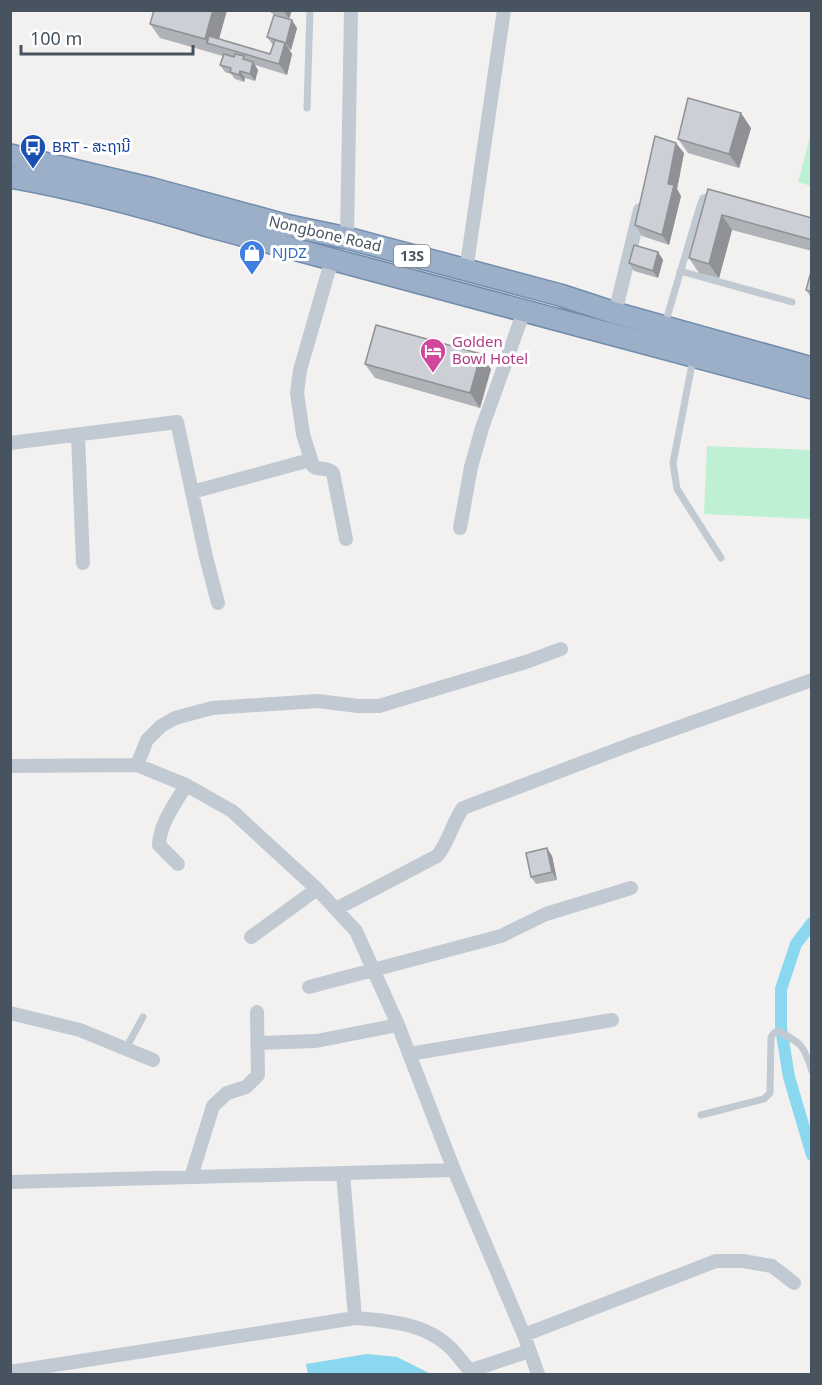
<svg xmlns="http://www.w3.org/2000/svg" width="822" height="1385" font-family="'Noto Sans','Noto Sans Lao',sans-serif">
  <rect width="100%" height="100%" fill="#f3f0f0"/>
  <path fill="#bef1d3" d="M811 133V186L798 182Z
    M707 446 811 450V519L704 514Z"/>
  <path fill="#8ad8ef" d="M367 1354 397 1357 431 1374H308L306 1364Z"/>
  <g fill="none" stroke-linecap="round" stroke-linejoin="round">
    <path stroke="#8ad8ef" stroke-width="12" d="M812 923 796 944 781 989V1028L789 1077 812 1155"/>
    <g stroke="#728dac" stroke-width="24">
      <path id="trunk" d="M10 155 153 189 285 225 347 238 560 295 615 313 812 368
        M10 177C78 189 142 206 208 226L812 388"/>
    </g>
    <path stroke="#c1cad3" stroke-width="7" d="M307 108 310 10
      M680 271 792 302
      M665 324 699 209 703 198 712 195
      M693 359 673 463 677 489 721 558
      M126 1048 143 1017
      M701 1115 764 1099 770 1093 771 1037 774 1033 778 1031C802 1043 804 1046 812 1071"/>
    <path stroke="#c1cad3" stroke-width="14" d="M347 238 351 10
      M332 259 300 370 297 393 303 434 313 466C319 471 327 466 333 473L346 539
      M466 271 504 10
      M615 313 640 210
      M78 435 83 563
      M10 443 177 422 206 557 218 603
      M192 492 310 460
      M460 528 471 467 482 428 524 311
      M137 765 147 740 161 726 175 718 212 708 318 701 358 706H379L526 662 561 649
      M10 766 137 765 186 785 232 811 317 889 356 931 398 1025 454 1170 524 1335 538 1374
      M178 864 159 845C160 823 175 804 186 785
      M336 909 437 856C449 842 452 823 463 808L629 745 812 680
      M251 937 317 889
      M309 987 501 936 546 914 631 888
      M10 1013 80 1030 153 1060
      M257 1043 316 1041 398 1025
      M409 1054 612 1020
      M343 1173 355 1318
      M191 1177 213 1106 227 1093 246 1087 258 1075 257 1012
      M10 1182 454 1170
      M524 1335 716 1261H743L772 1266 794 1283
      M469 1371 529 1351
      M10 1372 355 1318C393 1321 432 1324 457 1355 462 1362 468 1367 471 1374"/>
    <use href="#trunk" stroke="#9bb0c8" stroke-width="21"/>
  </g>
  <path fill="#afb2b7" d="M154 10H227L219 39 270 54 273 45 267 37 297 28 291 50 289 49 292 54 287 75 255 65 258 70 255 81 245 78 244 82 235 79 231 74 225 72 220 65 223 56 160 38 150 24Z
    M269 10H292L289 19 271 13Z
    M751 128 739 168 688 153 678 139Z
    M684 153 677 189 681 196 669 245 642 236 635 225Z
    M708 189 812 218V251L732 230 719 278 699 273 689 258Z
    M658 252 663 260 658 278 634 271 629 263Z
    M812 268V299L806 290Z
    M365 364 491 369 480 408 375 378Z
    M552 856 557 880 536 884 531 877Z"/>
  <path fill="#8f9195" d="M213 10H227L217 46 207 43 205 39Z
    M285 10H292L289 19 284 11Z
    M292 20 297 28 291 50 286 43Z
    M285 43 292 54 287 75 279 64Z
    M253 62 258 70 255 81 250 74Z
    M240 71 245 78 244 82 239 75Z
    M741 113 751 128 739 168 729 154Z
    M676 143 684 153 677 189 681 196 669 245 662 235 668 184Z
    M722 215 732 230 719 278 709 264Z
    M658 252 663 260 658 278 653 271Z
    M481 354 491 369 480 408 470 393Z
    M547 848 552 856 557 880 552 872Z"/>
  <path fill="#cccfd5" stroke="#8f9195" stroke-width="1.5" d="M154 10H213L205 39 150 24Z
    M274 15 292 20 286 43 267 37Z
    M209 36 270 54 275 40 285 43 279 64 207 43Z
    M224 54 234 57 235 54 244 56 243 59 253 62 250 74 240 71 239 75 230 72 231 68 220 65Z
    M688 98 741 113 729 154 678 139Z
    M655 136 676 143 668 184 674 185 662 235 635 225Z
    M708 189 812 218V240L722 215 709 264 689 258Z
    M634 245 658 252 653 271 629 263Z
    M812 268V292L806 290Z
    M376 325 481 354 470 393 365 364Z
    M547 848 552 872 531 877 526 853Z"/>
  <defs>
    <g id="bus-pin" transform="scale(1.35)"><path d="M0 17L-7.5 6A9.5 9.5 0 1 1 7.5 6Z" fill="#1a4fb4" stroke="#fff"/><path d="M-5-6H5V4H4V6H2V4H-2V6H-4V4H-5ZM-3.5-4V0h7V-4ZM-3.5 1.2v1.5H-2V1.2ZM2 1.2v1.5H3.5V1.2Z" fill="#fff"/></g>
    <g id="shop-pin" transform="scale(1.35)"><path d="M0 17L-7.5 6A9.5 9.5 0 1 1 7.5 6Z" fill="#3f7fe0" stroke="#fff"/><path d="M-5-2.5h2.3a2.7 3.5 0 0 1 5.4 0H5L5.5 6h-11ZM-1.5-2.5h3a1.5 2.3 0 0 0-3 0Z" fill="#fff"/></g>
    <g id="hotel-pin" transform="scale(1.35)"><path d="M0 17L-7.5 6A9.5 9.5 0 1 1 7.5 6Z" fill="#d1479c" stroke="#fff"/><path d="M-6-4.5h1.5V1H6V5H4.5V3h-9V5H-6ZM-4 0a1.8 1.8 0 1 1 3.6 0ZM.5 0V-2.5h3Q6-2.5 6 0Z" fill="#fff"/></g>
  </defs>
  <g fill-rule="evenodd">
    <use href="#bus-pin" x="33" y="147"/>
    <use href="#shop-pin" x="252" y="253"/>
    <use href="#hotel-pin" x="433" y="351"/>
  </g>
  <g text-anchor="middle" stroke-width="6" stroke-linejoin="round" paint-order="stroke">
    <rect fill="#fff" stroke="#7e878f" stroke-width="1.5" x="394" y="245" width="36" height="22" rx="4.5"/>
    <g font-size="14" font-weight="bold" fill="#47535f">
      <text x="412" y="261">13S</text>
    </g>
    <g font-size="15" fill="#164399" stroke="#fff" text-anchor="start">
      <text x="52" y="152">BRT - ສະຖານີ</text>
    </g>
    <g font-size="15" fill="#47535f" stroke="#fff">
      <text transform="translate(325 234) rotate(13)" y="5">Nongbone Road</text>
    </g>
    <g font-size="15" fill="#366cbe" stroke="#fff" text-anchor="start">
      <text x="272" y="258">NJDZ</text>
    </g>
    <g font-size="15" fill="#b23c85" stroke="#fff" text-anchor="start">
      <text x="452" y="347">Golden<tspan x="452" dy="17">Bowl Hotel</tspan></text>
    </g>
  </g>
  <rect width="822" height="1385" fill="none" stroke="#47535f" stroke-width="24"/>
  <path d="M21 45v9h172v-9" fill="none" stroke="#47535f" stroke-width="3"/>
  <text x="30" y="45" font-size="18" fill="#47535f" stroke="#ffffff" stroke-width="4.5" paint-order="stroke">100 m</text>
</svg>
